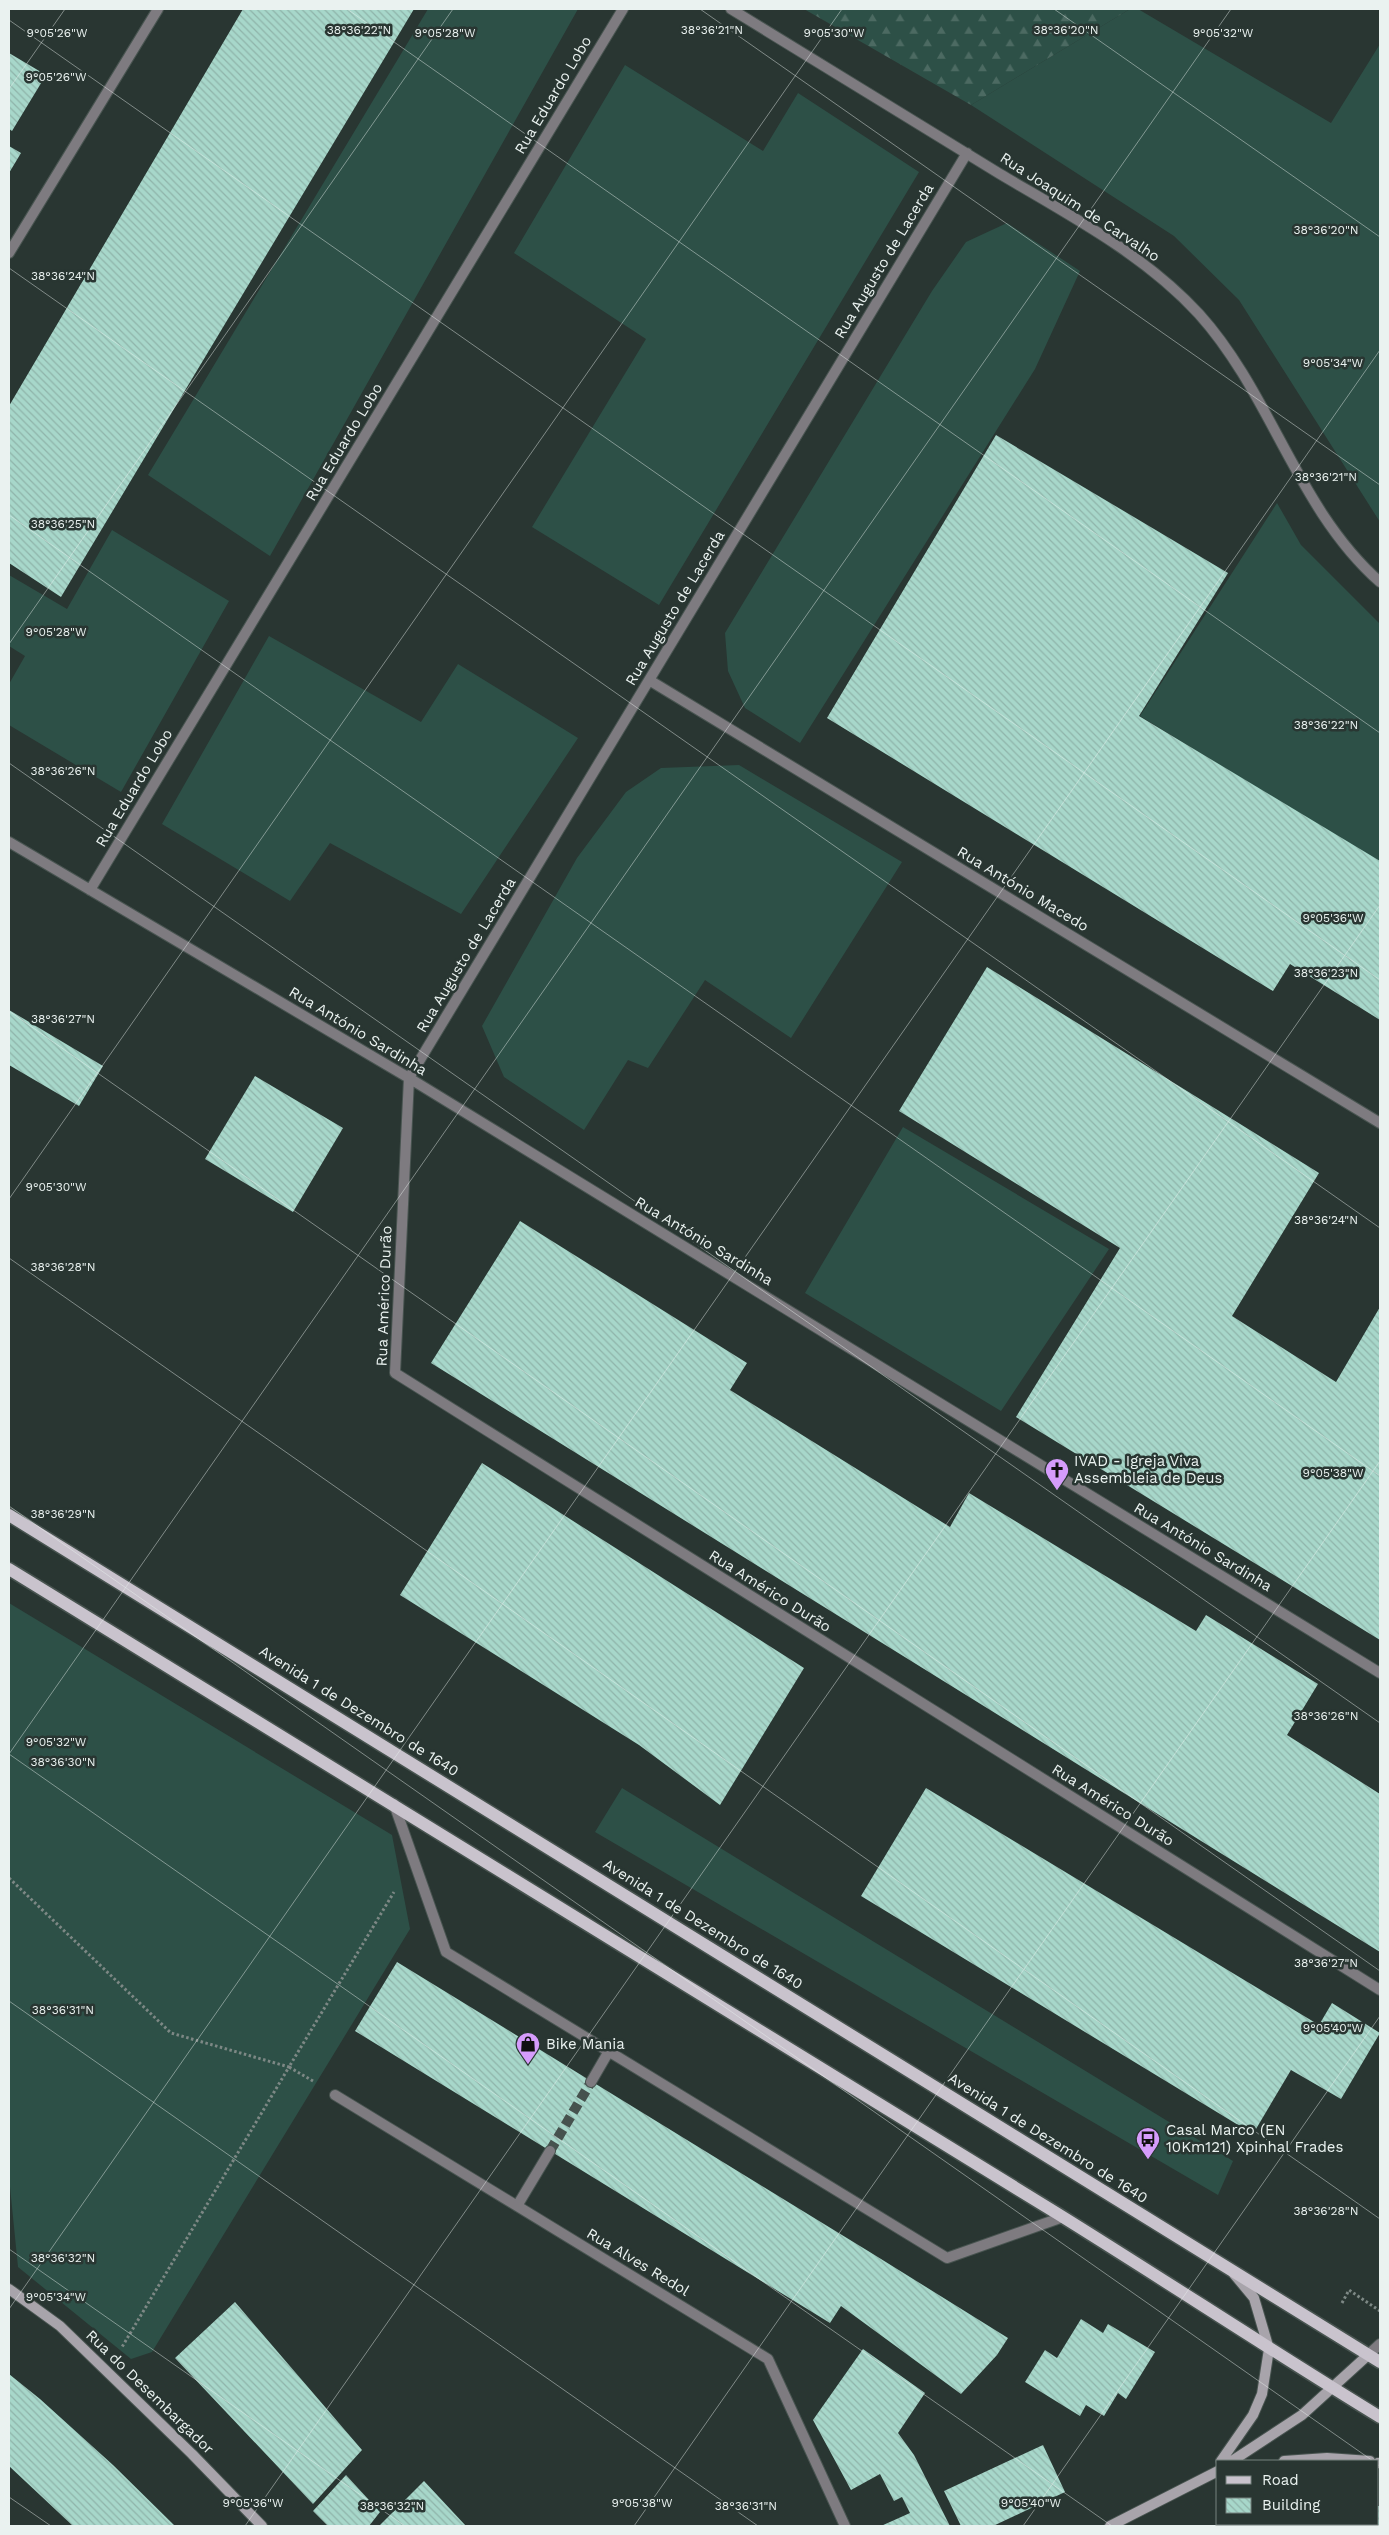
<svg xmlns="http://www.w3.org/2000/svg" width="1389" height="2535" font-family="'Work Sans',sans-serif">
  <defs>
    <pattern id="forest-firs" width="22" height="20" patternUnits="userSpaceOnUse" patternTransform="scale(1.25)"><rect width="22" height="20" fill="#2d5047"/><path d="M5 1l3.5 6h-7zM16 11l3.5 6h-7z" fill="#4c6a62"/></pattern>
    <pattern id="building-back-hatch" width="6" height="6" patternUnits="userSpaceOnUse" patternTransform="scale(1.25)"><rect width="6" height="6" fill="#a7d7ca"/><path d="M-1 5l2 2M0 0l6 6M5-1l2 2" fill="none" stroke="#8fb4aa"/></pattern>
  </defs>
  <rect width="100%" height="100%" fill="#293632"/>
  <path fill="#2d5047" d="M428 9H578L270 556 148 475Z
    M1130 9H1138L1331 123 1380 44V522L1239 300 1174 236 971 105Z
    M625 65 763 151 798 93 919 172 659 605 532 527 646 339 514 253Z
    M1007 223 1080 271 1035 369 800 743 745 708 728 671 725 633 932 291 966 242Z
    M1277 503 1301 545 1380 624V863L1140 716Z
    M112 530 229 601 121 792 9 725V684L25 656 9 646V575L67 609Z
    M269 636 421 722 458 664 578 738 461 914 330 843 290 901 162 824Z
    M739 765 902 862 791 1038 705 980 648 1068 628 1060 584 1130 504 1077 482 1026 577 858 626 792 661 768Z
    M903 1127 1109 1249 1001 1411 805 1293Z
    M9 1603 392 1835 410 1929 152 2352 131 2359 18 2267 9 2177Z
    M622 1788 1233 2161 1218 2195 595 1832Z"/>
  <path fill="url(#forest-firs)" d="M804 9H1130L971 105Z"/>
  <path fill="url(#building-back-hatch)" d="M243 9H414L61 597 9 563V406Z
    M9 53 46 75 12 131 9 129Z
    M9 146 21 153 9 173Z
    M996 435 1228 573 1139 716 1380 861V1020L1290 964 1273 991 827 718Z
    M987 967 1319 1173 1232 1316 1336 1382 1380 1307V1640L1016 1417 1120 1248 899 1111Z
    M9 1010 103 1066 79 1106 9 1065Z
    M255 1076 343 1128 293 1212 205 1159Z
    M520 1221 747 1363 730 1390 950 1527 969 1493 1196 1631 1206 1615 1318 1684 1287 1735 1380 1794V1952L431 1363Z
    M482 1463 804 1668 720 1805 639 1745 400 1595Z
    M926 1788 1319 2025 1332 2003 1380 2033 1341 2099 1291 2070 1253 2134 861 1896Z
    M397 1962 873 2254 1008 2338 997 2355 961 2394 841 2306 830 2323 355 2031Z
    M235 2302 362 2450 313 2504 175 2358Z
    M1081 2319 1103 2333 1108 2324 1155 2352 1126 2399 1118 2393 1104 2416 1086 2405 1080 2416 1025 2382 1045 2350 1057 2358Z
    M863 2349 925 2393 898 2433 914 2455 950 2526H881L910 2513 902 2497 894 2501 880 2474 851 2490 813 2420Z
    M9 2374 40 2399 113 2465 175 2526H73L9 2466Z
    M1043 2445 1065 2492 993 2526H961L944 2491Z
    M346 2475 380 2512 369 2526H328L313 2511Z
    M424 2481 466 2526H379Z
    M1378 2506H1380V2526H1236L1240 2524H1378Z"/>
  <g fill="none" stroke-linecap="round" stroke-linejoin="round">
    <path stroke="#46524e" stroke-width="10" stroke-dasharray="10 5" stroke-linecap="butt" d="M550 2151 591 2082"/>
    <g stroke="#485450" stroke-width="12">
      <path id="minor" d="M731 9C821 64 910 119 1000 174 1069 215 1144 254 1199 314 1272 395 1297 509 1380 582
        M967 153 409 1078 395 1373 1380 1990
        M9 253 158 9
        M649 680 1380 1123
        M9 842 409 1078 1380 1673
        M90 890 623 9
        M394 1804 446 1952 947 2258 1063 2217
        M591 2082 609 2051
        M335 2095 768 2359 845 2526
        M517 2206 550 2151"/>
    </g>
    <g stroke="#485450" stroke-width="12">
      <path id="tertiary" d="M1368 2355 1380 2344"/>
    </g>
    <g stroke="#485450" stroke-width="12">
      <path id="secondary" d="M9 2289 60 2326 192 2454 262 2526
        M1221 2461 1253 2415 1262 2394 1269 2349 1254 2298 1234 2274
        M1232 2461 1302 2415 1368 2355
        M1284 2461 1327 2458 1370 2461
        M1378 2463H1380
        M1110 2526 1218 2471"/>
    </g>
    <g stroke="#485450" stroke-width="15">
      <path id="primary" d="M9 1515 1380 2362
        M9 1569C359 1783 709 1997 1058 2214 1166 2281 1272 2351 1380 2417"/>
    </g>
    <path stroke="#7d8885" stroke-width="3" stroke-dasharray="2.5 2.5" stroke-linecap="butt" d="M9 1878 171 2033 289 2067 122 2347
      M313 2081 289 2067 394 1892
      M1342 2303 1349 2290 1380 2311"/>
    <use href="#minor" stroke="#7e7b80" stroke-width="10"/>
    <use href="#tertiary" stroke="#7e7b80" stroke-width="10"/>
    <use href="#secondary" stroke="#a8a4ab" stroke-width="10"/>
    <use href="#primary" stroke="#c9c3cd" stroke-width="12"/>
  </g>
  <path fill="none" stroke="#eaf2f0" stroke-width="1" stroke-opacity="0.45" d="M347 9 1380 733M700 9 1380 485M1054 9 1380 237M9 20 1380 980M9 89 65 9M9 268 1380 1228M9 515 1380 1476M9 644 453 9M9 763 1380 1723M9 1011 1380 1971M9 1199 842 9M9 1258 1380 2219M9 1506 1373 2461M9 1754 1231 9M9 1754 1112 2526M9 2001 758 2526M9 2249 405 2526M9 2309 1380 350M1378 2465 1380 2466M9 2497 51 2526M245 2526 1380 905M634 2526 1380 1461M1023 2526 1380 2016"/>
  <defs>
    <g id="church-pin" transform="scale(1.25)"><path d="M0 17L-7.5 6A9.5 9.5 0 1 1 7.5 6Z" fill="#d59cfb" stroke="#293632"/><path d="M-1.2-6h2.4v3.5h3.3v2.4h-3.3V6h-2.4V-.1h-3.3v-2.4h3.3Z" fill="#111"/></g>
    <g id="shop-pin" transform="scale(1.25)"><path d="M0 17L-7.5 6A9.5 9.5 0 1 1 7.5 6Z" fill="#d59cfb" stroke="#293632"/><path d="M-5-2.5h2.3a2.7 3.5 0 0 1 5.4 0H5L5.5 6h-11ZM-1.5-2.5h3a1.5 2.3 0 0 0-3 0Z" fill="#111"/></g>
    <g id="bus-pin" transform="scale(1.25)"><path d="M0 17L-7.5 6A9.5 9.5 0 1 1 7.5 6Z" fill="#d59cfb" stroke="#293632"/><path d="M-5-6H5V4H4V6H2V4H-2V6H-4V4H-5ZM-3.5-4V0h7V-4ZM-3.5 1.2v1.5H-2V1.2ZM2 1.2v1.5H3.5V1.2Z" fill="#111"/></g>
  </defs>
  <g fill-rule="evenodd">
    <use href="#church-pin" x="1057" y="1470"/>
    <use href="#shop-pin" x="528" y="2044"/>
    <use href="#bus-pin" x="1148" y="2139"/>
  </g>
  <g text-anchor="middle" stroke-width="5" stroke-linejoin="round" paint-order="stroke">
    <g font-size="15" fill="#eaf2f0" stroke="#293632">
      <text transform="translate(553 95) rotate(-59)" y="5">Rua Eduardo Lobo</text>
      <text transform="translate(1080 207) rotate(33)" y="5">Rua Joaquim de Carvalho</text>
      <text transform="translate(884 261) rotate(-59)" y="5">Rua Augusto de Lacerda</text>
      <text transform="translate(344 442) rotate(-59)" y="5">Rua Eduardo Lobo</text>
      <text transform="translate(675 608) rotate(-59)" y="5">Rua Augusto de Lacerda</text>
      <text transform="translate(134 788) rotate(-59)" y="5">Rua Eduardo Lobo</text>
      <text transform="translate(1023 889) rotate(31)" y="5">Rua António Macedo</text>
      <text transform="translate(466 955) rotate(-59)" y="5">Rua Augusto de Lacerda</text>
      <text transform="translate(358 1031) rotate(31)" y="5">Rua António Sardinha</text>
      <text transform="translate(704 1241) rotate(31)" y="5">Rua António Sardinha</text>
      <text transform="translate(384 1296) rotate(-88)" y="5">Rua Américo Durão</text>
      <text transform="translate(1203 1547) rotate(31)" y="5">Rua António Sardinha</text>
      <text transform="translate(770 1591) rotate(32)" y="5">Rua Américo Durão</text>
      <text transform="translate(359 1711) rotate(32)" y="5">Avenida 1 de Dezembro de 1640</text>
      <text transform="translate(1113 1805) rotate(32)" y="5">Rua Américo Durão</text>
      <text transform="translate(703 1924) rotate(32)" y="5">Avenida 1 de Dezembro de 1640</text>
      <text transform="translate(1048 2138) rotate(32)" y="5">Avenida 1 de Dezembro de 1640</text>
      <text transform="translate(638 2262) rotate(31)" y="5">Rua Alves Redol</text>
      <text transform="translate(150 2392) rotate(44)" y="5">Rua do Desembargador</text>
    </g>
    <g font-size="15" fill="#eaf2f0" stroke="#293632" text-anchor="start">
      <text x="1074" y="1466">IVAD - Igreja Viva<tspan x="1074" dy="17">Assembleia de Deus</tspan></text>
      <text x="546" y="2049">Bike Mania</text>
      <text x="1166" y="2135">Casal Marco (EN<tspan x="1166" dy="17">10Km121) Xpinhal Frades</tspan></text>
    </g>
  </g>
  <g font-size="12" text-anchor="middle" fill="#eaf2f0" stroke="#293632" stroke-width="5" stroke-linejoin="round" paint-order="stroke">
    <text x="359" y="34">38°36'22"N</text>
    <text x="712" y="34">38°36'21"N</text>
    <text x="1066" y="34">38°36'20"N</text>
    <text x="57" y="37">9°05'26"W</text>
    <text x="445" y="37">9°05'28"W</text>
    <text x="834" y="37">9°05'30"W</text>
    <text x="1223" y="37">9°05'32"W</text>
    <text x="56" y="81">9°05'26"W</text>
    <text x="1326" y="234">38°36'20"N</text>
    <text x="63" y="280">38°36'24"N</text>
    <text x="1333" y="367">9°05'34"W</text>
    <text x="1326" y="481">38°36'21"N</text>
    <text x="63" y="528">38°36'25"N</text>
    <text x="56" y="636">9°05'28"W</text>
    <text x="1326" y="729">38°36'22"N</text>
    <text x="63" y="775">38°36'26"N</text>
    <text x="1333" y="922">9°05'36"W</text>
    <text x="1326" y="977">38°36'23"N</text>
    <text x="63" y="1023">38°36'27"N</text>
    <text x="56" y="1191">9°05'30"W</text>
    <text x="1326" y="1224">38°36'24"N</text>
    <text x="63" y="1271">38°36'28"N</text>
    <text x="1333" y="1477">9°05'38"W</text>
    <text x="63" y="1518">38°36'29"N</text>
    <text x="1326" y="1720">38°36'26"N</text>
    <text x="56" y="1746">9°05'32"W</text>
    <text x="63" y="1766">38°36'30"N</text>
    <text x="1326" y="1967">38°36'27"N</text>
    <text x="63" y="2014">38°36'31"N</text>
    <text x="1333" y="2032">9°05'40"W</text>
    <text x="1326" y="2215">38°36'28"N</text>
    <text x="63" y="2262">38°36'32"N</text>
    <text x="56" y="2301">9°05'34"W</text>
    <text x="253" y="2507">9°05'36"W</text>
    <text x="642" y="2507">9°05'38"W</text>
    <text x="1031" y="2507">9°05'40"W</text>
    <text x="392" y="2510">38°36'32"N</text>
    <text x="746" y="2510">38°36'31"N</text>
  </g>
  <rect width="1389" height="2535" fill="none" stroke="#eaf2f0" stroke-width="20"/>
  <rect x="1216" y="2460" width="162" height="65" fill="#293632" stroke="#76817e"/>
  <rect x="1226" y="2476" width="25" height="8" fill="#c9c3cd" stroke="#76817e"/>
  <text x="1262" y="2485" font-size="15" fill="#eaf2f0">Road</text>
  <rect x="1226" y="2498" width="25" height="15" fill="url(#building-back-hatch)" stroke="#76817e"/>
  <text x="1262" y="2510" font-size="15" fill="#eaf2f0">Building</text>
</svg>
